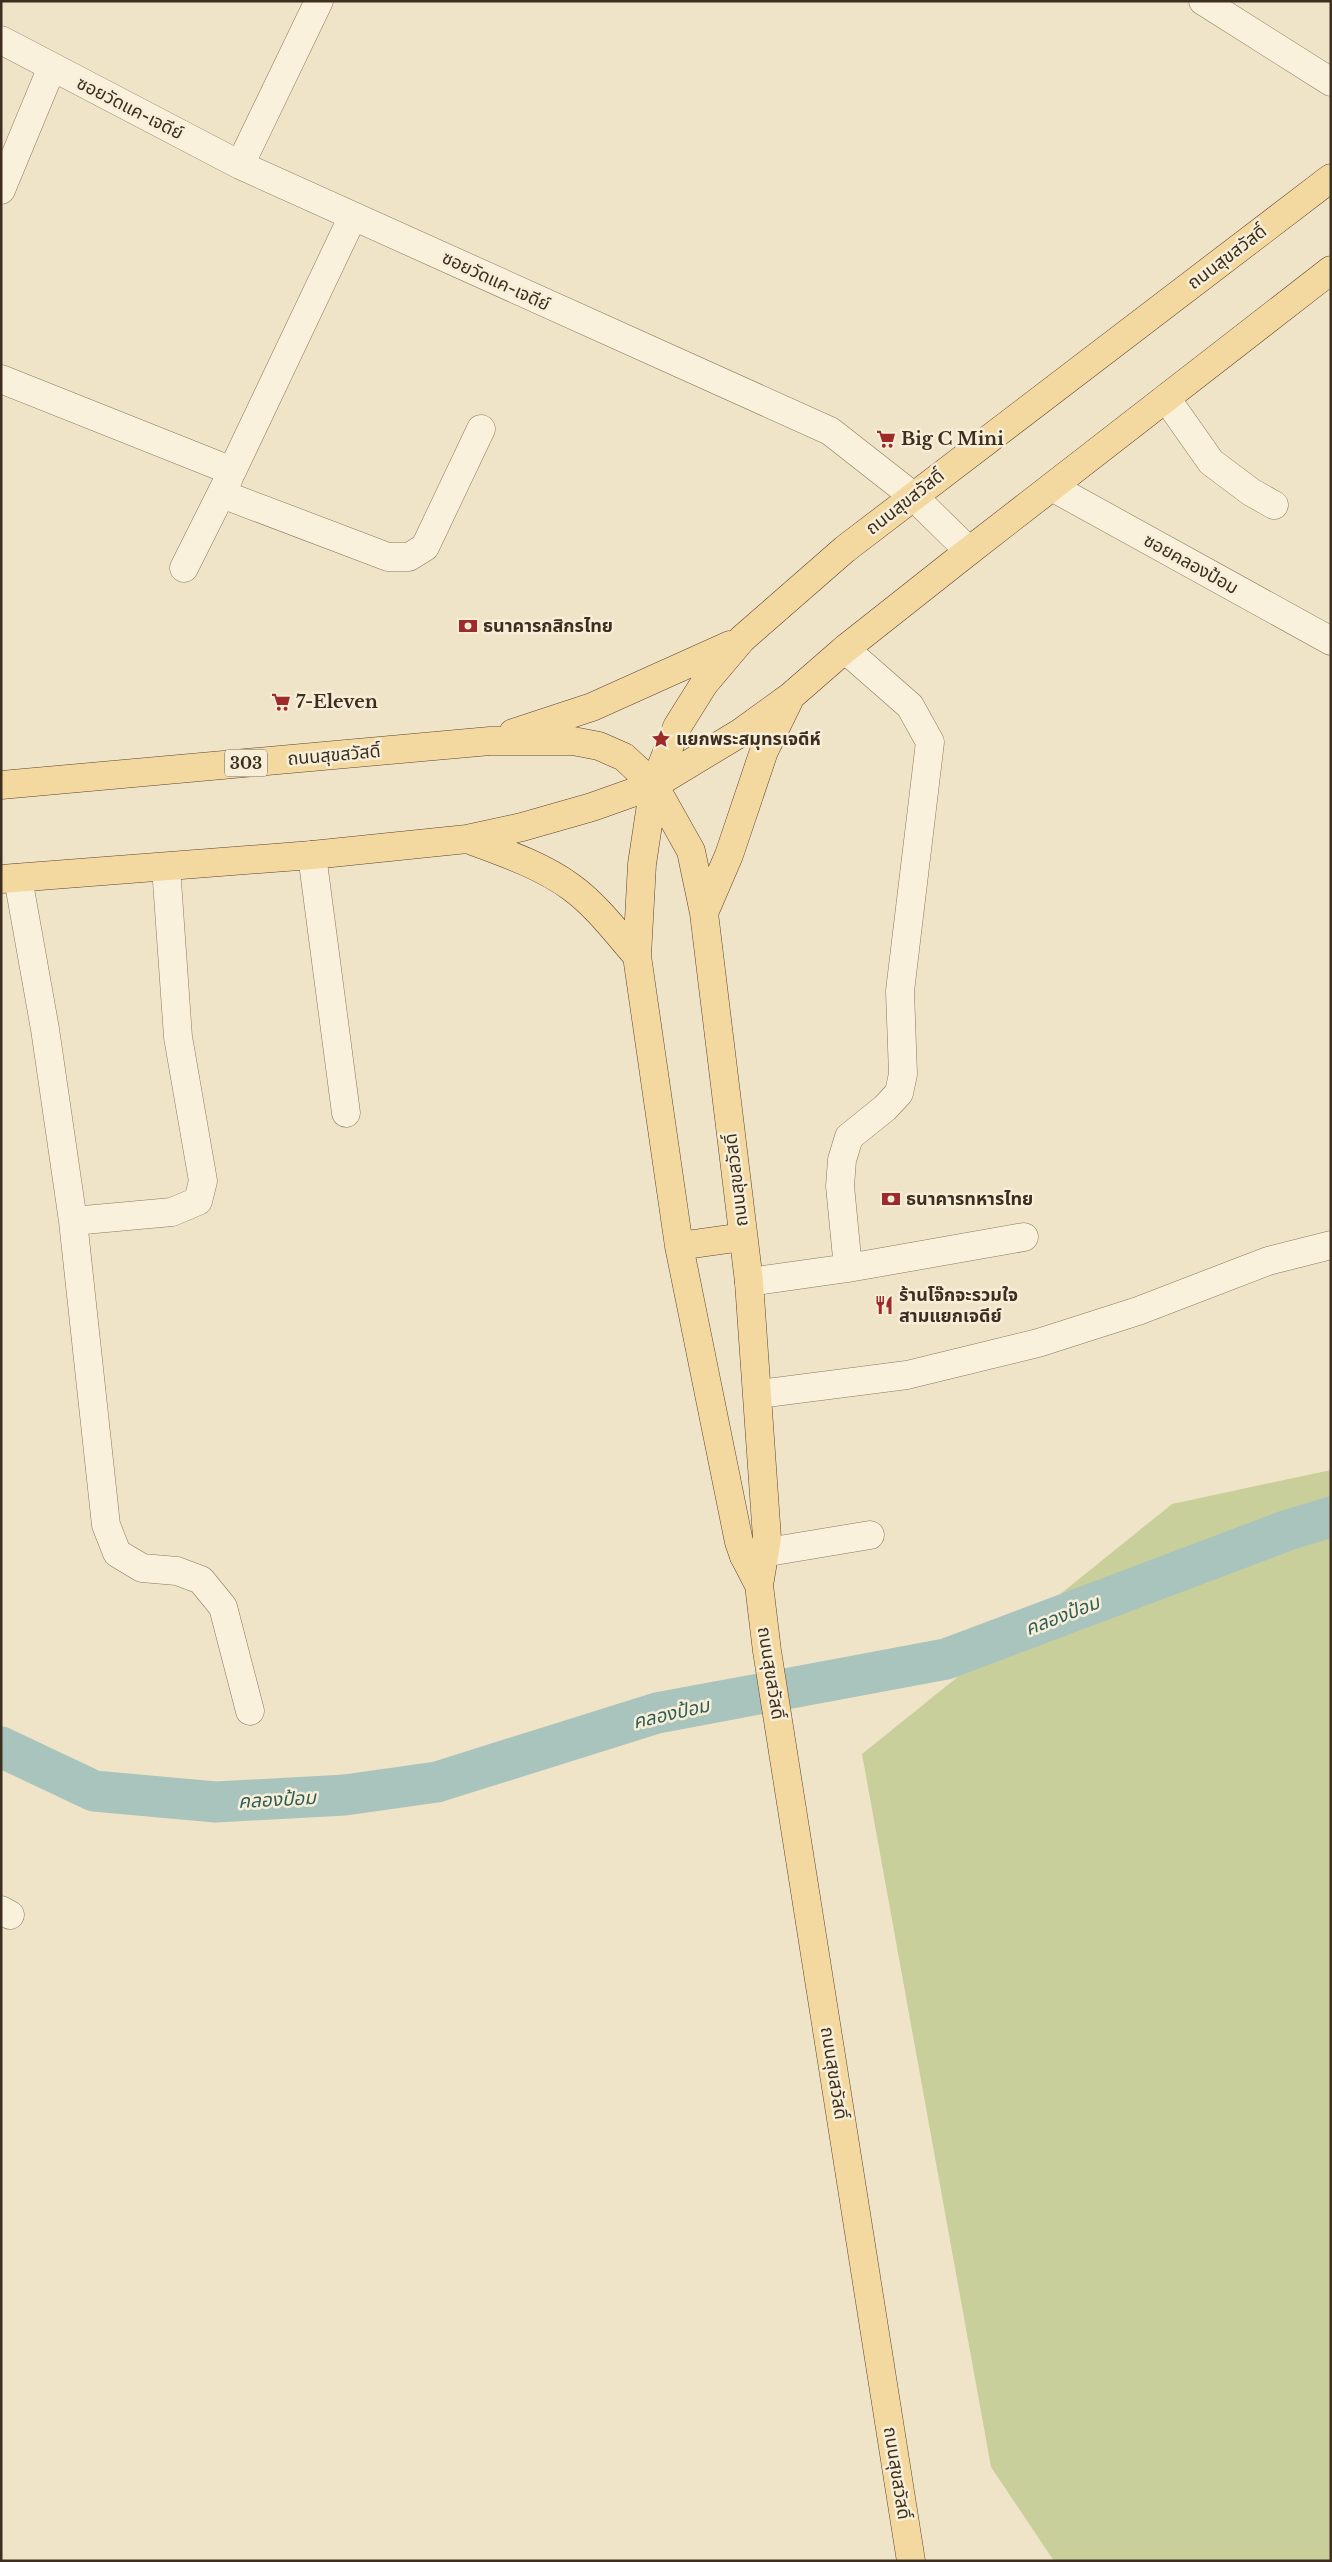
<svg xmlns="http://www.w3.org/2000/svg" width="1332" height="2562" font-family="'Libre Baskerville','Noto Sans Thai',serif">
  <rect width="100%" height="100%" fill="#f0e4c8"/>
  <path fill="#c9cf9b" d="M1331 1470V2561H1054L991 2467 862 1754 1172 1504Z"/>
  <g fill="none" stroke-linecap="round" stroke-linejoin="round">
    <path stroke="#a9c4bc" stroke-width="41" d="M1 1747 94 1791 216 1802 345 1795 437 1782 657 1713 946 1659 1288 1530 1331 1517"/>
    <g stroke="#8d765c" stroke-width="29">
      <path id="minor" d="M1203 1 1331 82
        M1 40 240 165 830 431 913 496 969 551
        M240 165 319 1
        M1 190 52 67
        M1 379 232 471 353 216
        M1166 398 1211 462 1251 492 1274 505
        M1052 487 1331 641
        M222 494 388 557H409L425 547 481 429
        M184 568 229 478
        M845 649 910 706 930 742 900 991 903 1074 899 1093 885 1108 849 1137 842 1160 840 1186 848 1268
        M312 855 346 1113
        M18 878 45 1029 73 1221 172 1212 198 1201 203 1181 178 1037 166 867
        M73 1221 106 1525 117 1553 142 1568 177 1571 201 1580 223 1607 250 1711
        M749 1282 848 1268 1024 1237
        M759 1394 907 1375 1038 1343 1138 1311 1268 1261 1331 1245
        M744 1556 870 1535
        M1 1910 10 1915"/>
    </g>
    <g stroke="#5b4430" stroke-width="29">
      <path id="major" d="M513 733 592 707 730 645
        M1 785 490 741H573L599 746 624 757 654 785 691 851 704 913 749 1282 767 1538 759 1585 767 1651 911 2561
        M467 839C502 852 541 865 571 887 596 905 617 933 637 956
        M1 879 312 855 467 839 522 827 592 807 654 785 740 733 791 696 845 649 969 551 1331 270
        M704 913 729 855 764 751 789 700
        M679 1246 743 1237
        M759 1585 744 1556 739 1542 679 1246 637 956 642 864 654 785 677 727 704 684 742 639 845 549 1331 178"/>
    </g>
    <use href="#minor" stroke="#faf1dc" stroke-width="28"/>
    <use href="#major" stroke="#f3d9a0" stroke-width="28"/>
  </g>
  <defs>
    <g id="supermarket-bare" transform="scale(1.5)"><path d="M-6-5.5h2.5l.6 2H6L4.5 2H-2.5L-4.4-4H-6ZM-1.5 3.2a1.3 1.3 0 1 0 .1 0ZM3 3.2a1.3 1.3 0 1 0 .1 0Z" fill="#9e2a2b" stroke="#f7eed8" stroke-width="2.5" paint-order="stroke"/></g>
    <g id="bank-bare" transform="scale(1.5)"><path d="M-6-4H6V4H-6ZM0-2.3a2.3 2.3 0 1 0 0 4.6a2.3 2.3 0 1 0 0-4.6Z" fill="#9e2a2b" stroke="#f7eed8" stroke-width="2.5" paint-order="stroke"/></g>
    <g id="sight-bare" transform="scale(1.5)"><path d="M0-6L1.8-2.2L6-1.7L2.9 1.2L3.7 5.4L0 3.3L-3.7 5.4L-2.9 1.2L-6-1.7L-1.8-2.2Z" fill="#9e2a2b" stroke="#f7eed8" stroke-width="2.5" paint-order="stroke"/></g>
    <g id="restaurant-bare" transform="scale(1.5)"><path d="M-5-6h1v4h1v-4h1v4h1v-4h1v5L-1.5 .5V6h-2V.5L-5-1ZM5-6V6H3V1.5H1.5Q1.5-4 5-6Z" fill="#9e2a2b" stroke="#f7eed8" stroke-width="2.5" paint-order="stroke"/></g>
  </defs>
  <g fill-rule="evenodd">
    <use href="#supermarket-bare" x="886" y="439"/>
    <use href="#bank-bare" x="468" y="626"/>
    <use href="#supermarket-bare" x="281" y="702"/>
    <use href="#sight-bare" x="661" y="739"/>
    <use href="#bank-bare" x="891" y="1199"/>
    <use href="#restaurant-bare" x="884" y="1305"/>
  </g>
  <g text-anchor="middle" stroke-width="5" stroke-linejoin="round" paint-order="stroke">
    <rect fill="#f7eed8" stroke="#756857" stroke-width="1" x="225" y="749.5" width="42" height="27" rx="4"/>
    <g font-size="16" font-weight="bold" fill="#3d2e20">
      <text x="246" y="769">303</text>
    </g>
    <g font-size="18" fill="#3d2e20" stroke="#f7eed8">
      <text transform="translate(130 108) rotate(27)" y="6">ซอยวัดแค-เจดีย์</text>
      <text transform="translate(1227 257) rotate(-37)" y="6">ถนนสุขสวัสดิ์</text>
      <text transform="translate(496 281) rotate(25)" y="6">ซอยวัดแค-เจดีย์</text>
      <text transform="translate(905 502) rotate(-38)" y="6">ถนนสุขสวัสดิ์</text>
      <text transform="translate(1191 564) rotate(29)" y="6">ซอยคลองป้อม</text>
      <text transform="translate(334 755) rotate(-5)" y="6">ถนนสุขสวัสดิ์</text>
      <text transform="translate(736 1180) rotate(-97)" y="6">ถนนสุขสวัสดิ์</text>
      <text transform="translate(771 1673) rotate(81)" y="6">ถนนสุขสวัสดิ์</text>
      <text transform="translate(834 2073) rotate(81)" y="6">ถนนสุขสวัสดิ์</text>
      <text transform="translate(897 2473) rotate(81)" y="6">ถนนสุขสวัสดิ์</text>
    </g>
    <g font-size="18" font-weight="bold" fill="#3d2e20" stroke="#f7eed8" text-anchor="start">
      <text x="901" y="445">Big C Mini</text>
      <text x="483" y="632">ธนาคารกสิกรไทย</text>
      <text x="296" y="708">7-Eleven</text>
      <text x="676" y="745">แยกพระสมุทรเจดีห์</text>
      <text x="906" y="1205">ธนาคารทหารไทย</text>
      <text x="899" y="1301">ร้านโจ๊กจะรวมใจ<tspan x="899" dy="21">สามแยกเจดีย์</tspan></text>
    </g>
    <g font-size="19" font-style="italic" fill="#2f5d5a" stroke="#f7eed8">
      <text transform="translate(1062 1615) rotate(-21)" y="7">คลองป้อม</text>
      <text transform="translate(671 1713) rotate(-13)" y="7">คลองป้อม</text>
      <text transform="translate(277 1799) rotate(-3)" y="7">คลองป้อม</text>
    </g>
  </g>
  <rect width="1332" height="2562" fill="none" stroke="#3d2e20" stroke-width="5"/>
</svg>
